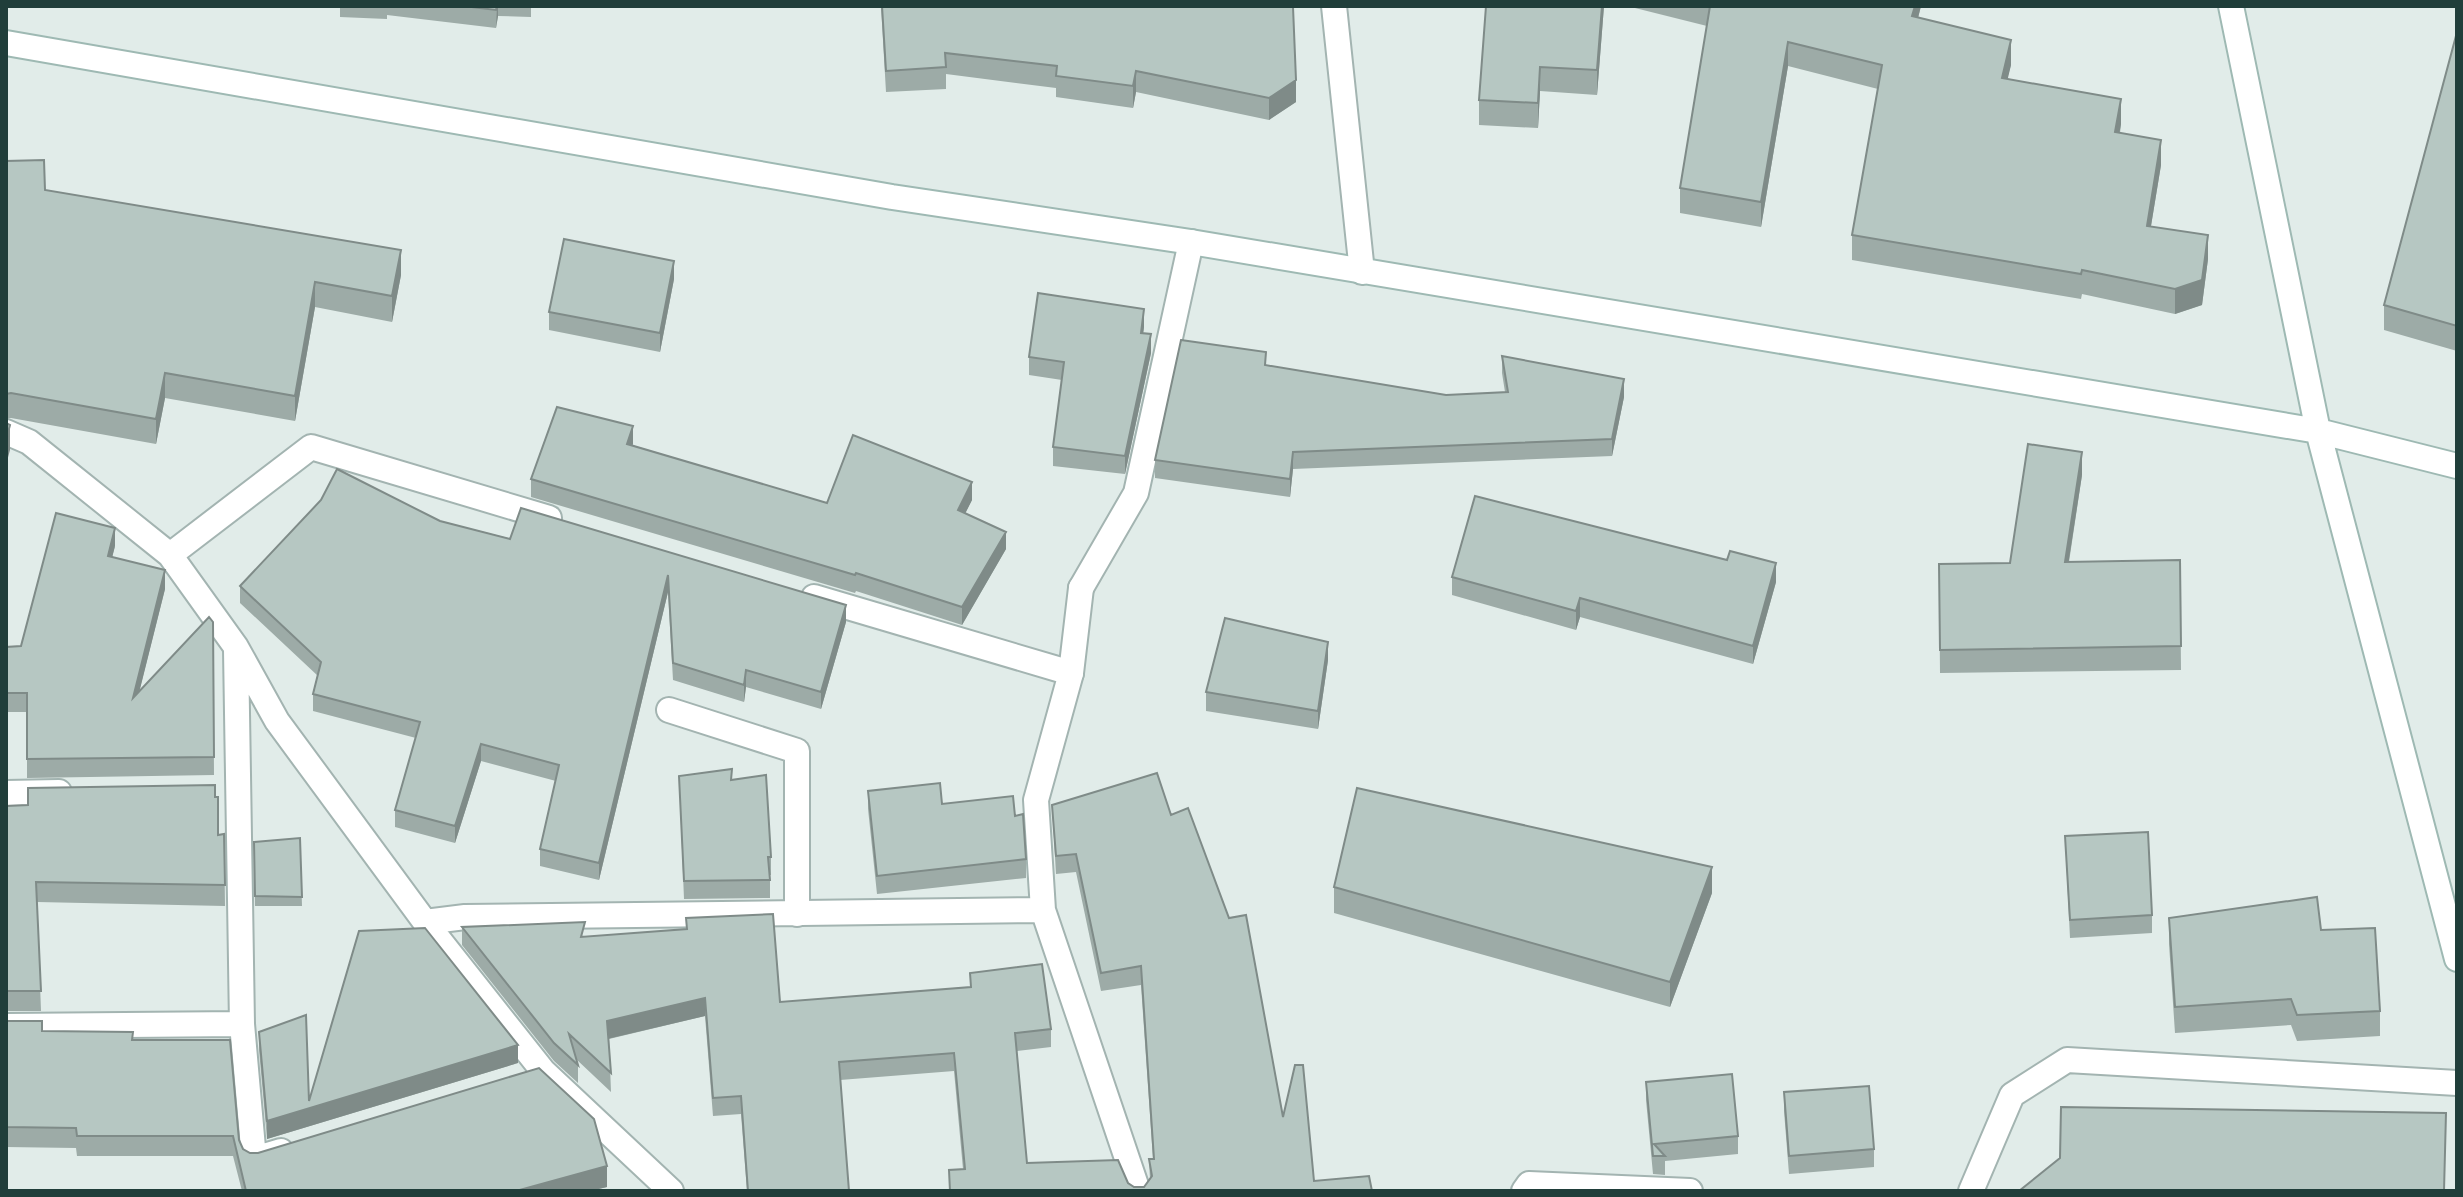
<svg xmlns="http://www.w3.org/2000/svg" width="2463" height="1197" font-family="'Work Sans',sans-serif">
  <rect width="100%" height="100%" fill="#e1ece9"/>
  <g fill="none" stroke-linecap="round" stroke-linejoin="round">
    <g stroke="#a3b4b1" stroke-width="28">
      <path id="lane" d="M1071 673 1081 588
        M1524 1191 1529 1184 1690 1191
        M1971 1191 2012 1095 2067 1060 2457 1083"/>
    </g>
    <g stroke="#a3b4b1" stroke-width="28">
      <path id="street" d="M1334 6 1362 272
        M6 432 29 442 170 555 236 647 277 721 425 922 543 1071 671 1191
        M170 555 311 447 549 518
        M1081 588 1136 493 1191 242
        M814 597 1071 673 1036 800 1043 910 1138 1191
        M236 650 242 1024
        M669 710 797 751V914
        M6 793 59 792
        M425 922 465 917 1043 910
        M6 1026 242 1024 254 1159 281 1151"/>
    </g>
    <g stroke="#9eb9b3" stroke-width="28">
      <path id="secondary" d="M2231 6 2318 431 2457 959
        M6 43 892 197 1191 242 2318 431 2457 466"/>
    </g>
    <use href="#lane" stroke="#fff" stroke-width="24"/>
    <use href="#street" stroke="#fff" stroke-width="24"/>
    <use href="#secondary" stroke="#fff" stroke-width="24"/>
  </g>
  <path fill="#9daba7" d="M340 6H531V17L498 16 496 28 387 15V19L340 17Z
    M881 6H1289L1296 102 1269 120 1136 92 1133 108 1056 97V88L946 74V89L886 92Z
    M1486 6H1604L1597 95 1540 91 1538 128 1479 125V100Z
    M1627 6H1921L1918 18 2011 65 2007 79 2121 124 2120 133 2161 165 2151 226 2208 259 2202 305 2175 314 2082 294 2081 299 1852 260V235L1878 89 1788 66 1761 227 1680 213V188L1707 26Z
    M2457 32V351L2384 330V305Z
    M6 161 45 190 401 275 392 322 315 307 295 421 165 398 156 444 11 418 6 419Z
    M674 279 660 352 549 330V312Z
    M1144 327 1143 333 1151 353 1125 474 1053 466V447L1062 380 1029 375V357Z
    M1502 356 1624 397 1612 456 1293 469 1290 497 1155 478V460L1266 365 1446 395 1505 392 1502 373Z
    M632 445 827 503 972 500 965 513 1006 549 962 625 856 591 855 593 531 497V479Z
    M2082 475 2069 562 2180 560 2181 670 1940 673 1939 564 2010 563Z
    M440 521 846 622 821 709 746 687 744 702 673 680 668 592 599 880 540 866V849L556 781 481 761 455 843 395 827V810L416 738 313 711V694L318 676 240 603V586Z
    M115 546 112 557 165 589 139 692 213 622 214 775 27 778V712H6V647L21 646Z
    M1452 577 1776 582 1753 664 1580 617 1576 630 1452 595Z
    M1328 660 1318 729 1206 711V692Z
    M679 776 771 857V875H770V898L684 899Z
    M868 791 1015 816 1026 859V878L877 894 868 809Z
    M1052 805 1171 815 1283 1117 1314 1181 1372 1191H949V1170L963 1169 954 1071 840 1080 849 1191H747L741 1114 713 1116 705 1016 609 1039 611 1092 576 1059 578 1065V1083L554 1061 462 945V927L585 936 780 1002 970 987V973L1051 1029V1047L1017 1051 1027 1163 1128 1183 1134 1187H1144L1150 1180 1149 1159H1153L1141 985 1101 991 1076 872 1056 874Z
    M6 806 218 835 224 834 225 906 37 902 41 1011H6Z
    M2065 836 2152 915V933L2070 938Z
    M300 838 302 906H255L254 842Z
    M1334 887 1712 893 1670 1007 1334 913Z
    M2169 918 2321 930 2380 1011V1036L2297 1041 2291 1025 2175 1033 2169 944Z
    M6 1021 42 1031 132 1040 239 1140 243 1149 250 1153 607 1187 590 1191H242L233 1156H77L76 1148 6 1147Z
    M259 1032 309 1101 518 1063 267 1139 259 1050Z
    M1646 1082 1738 1136V1154L1665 1161V1175L1653 1174 1646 1100Z
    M1784 1092 1874 1149V1167L1789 1174 1784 1111Z"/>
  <path fill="#7f8b88" d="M497 6H498V16L496 28Z
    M1602 6H1604L1597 95V70Z
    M1915 6H1921L1912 41V16Z
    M2011 40V65L2002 103V78Z
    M1788 42V66L1761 227V202Z
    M1540 67V91L1538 128V103Z
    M1136 71V92L1133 108V86Z
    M1296 80V102L1269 120V98Z
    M2121 99V124L2115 157V132Z
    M2161 140V165L2147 250V226Z
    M2208 235V259L2202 305 2175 314V289Z
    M401 250V275L392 322V296Z
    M674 261V279L660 352V333Z
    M315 282V307L295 421V396Z
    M1144 309V327L1141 351V333Z
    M1151 334V353L1125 474V456Z
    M165 373V398L156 444V419Z
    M1624 379V397L1612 456V439Z
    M10 425V450L6 465V440Z
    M633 426V444L627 462V444Z
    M1293 452V469L1290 497V479Z
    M2082 452V475L2065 585V562Z
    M972 482V500L958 528V510Z
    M115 528V546L108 574V556Z
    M1006 532V549L962 625V607Z
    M1776 563V582L1753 664V646Z
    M165 570V589L133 717V698Z
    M668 575V592L599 880V863Z
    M1580 598V617L1576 630V611Z
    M846 605V622L821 709V692Z
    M1328 642V660L1318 729V711Z
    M746 670V687L744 702V685Z
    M481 744V761L455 843V826Z
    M1712 867V893L1670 1007V982Z
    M705 998V1016L607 1039V1021Z
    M518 1045V1063L267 1139V1121Z
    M607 1166V1187L590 1191H516Z"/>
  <path fill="#b6c7c2" stroke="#7f8b88" stroke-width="2" d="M463 6H497L496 10Z
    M882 6 1293 7 1296 80 1269 98 1136 71 1133 86 1056 76 1057 66 945 53 946 67 886 71Z
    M1486 6H1602L1597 70 1540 67 1538 103 1479 100Z
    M1710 6H1915L1912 16 2011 40 2002 78 2121 99 2115 132 2161 140 2147 226 2208 235 2202 280 2175 289 2082 270 2081 274 1852 235 1882 65 1788 42 1761 202 1680 188Z
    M2457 32V326L2384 305Z
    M44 160 45 190 401 250 392 296 315 282 295 396 165 373 156 419 11 393 6 394V161Z
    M564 239 674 261 660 333 549 312Z
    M1038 293 1144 309 1141 333 1151 334 1125 456 1053 447 1064 362 1029 357Z
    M1181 340 1266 352 1265 365 1446 395 1508 392 1502 356 1624 379 1612 439 1293 452 1290 479 1155 460Z
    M557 407 633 426 627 444 827 503 853 435 972 482 958 510 1006 532 962 607 856 573 855 575 531 479Z
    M6 423 10 425 6 440Z
    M2028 444 2082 452 2065 562 2180 560 2181 646 1940 650 1939 564 2010 563Z
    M337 469 440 521 510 539 521 508 846 605 821 692 746 670 744 685 673 663 668 575 599 863 540 849 559 765 481 744 455 826 395 810 420 722 313 694 321 662 240 586 321 500Z
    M1475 496 1727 560 1730 551 1776 563 1753 646 1580 598 1576 611 1452 577Z
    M56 513 115 528 108 556 165 570 133 698 209 617 213 622 214 757 27 759V693H6V647L21 646Z
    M1225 618 1328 642 1318 711 1206 692Z
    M732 769 731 780 766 775 771 857H768L770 880 684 881 679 776Z
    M1157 773 1171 815 1188 808 1229 918 1246 915 1283 1117 1295 1065H1303L1314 1181 1369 1176 1372 1191H950L949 1170 965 1169 954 1053 839 1062 849 1191H748L741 1096 713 1098 705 998 607 1021 611 1073 569 1034 578 1065 554 1043 462 927 585 922 581 937 687 929 686 918 773 914 780 1002 971 987 970 973 1042 964 1051 1029 1015 1033 1027 1163 1118 1160 1128 1183 1134 1187H1144L1152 1176 1149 1159H1154L1141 966 1101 973 1076 854 1056 856 1052 805Z
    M940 783 942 804 1013 796 1015 816 1023 814 1026 859 877 876 868 791Z
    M215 785V797H218V835L224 834 225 885 36 882 41 991H6V806L28 805V788Z
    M1357 788 1712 867 1670 982 1334 887Z
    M2148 832 2152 915 2070 920 2065 836Z
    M300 838 302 897 255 896 254 842Z
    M2317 897 2321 930 2375 928 2380 1011 2297 1015 2291 999 2175 1007 2169 918Z
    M425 928 518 1045 267 1121 259 1032 306 1015 309 1101 359 931Z
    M6 1021H42V1031L133 1032 132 1040H230L239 1140 243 1149 250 1153H258L539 1068 594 1119 607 1166 516 1191H246L233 1136H77L76 1128 6 1127Z
    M1732 1074 1738 1136 1654 1144 1665 1156H1653L1646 1082Z
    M1869 1086 1874 1149 1789 1156 1784 1092Z
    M2061 1107 2446 1113 2444 1191H2019L2060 1158Z"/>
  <rect width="2463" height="1197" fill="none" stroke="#203e3a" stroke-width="16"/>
</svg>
